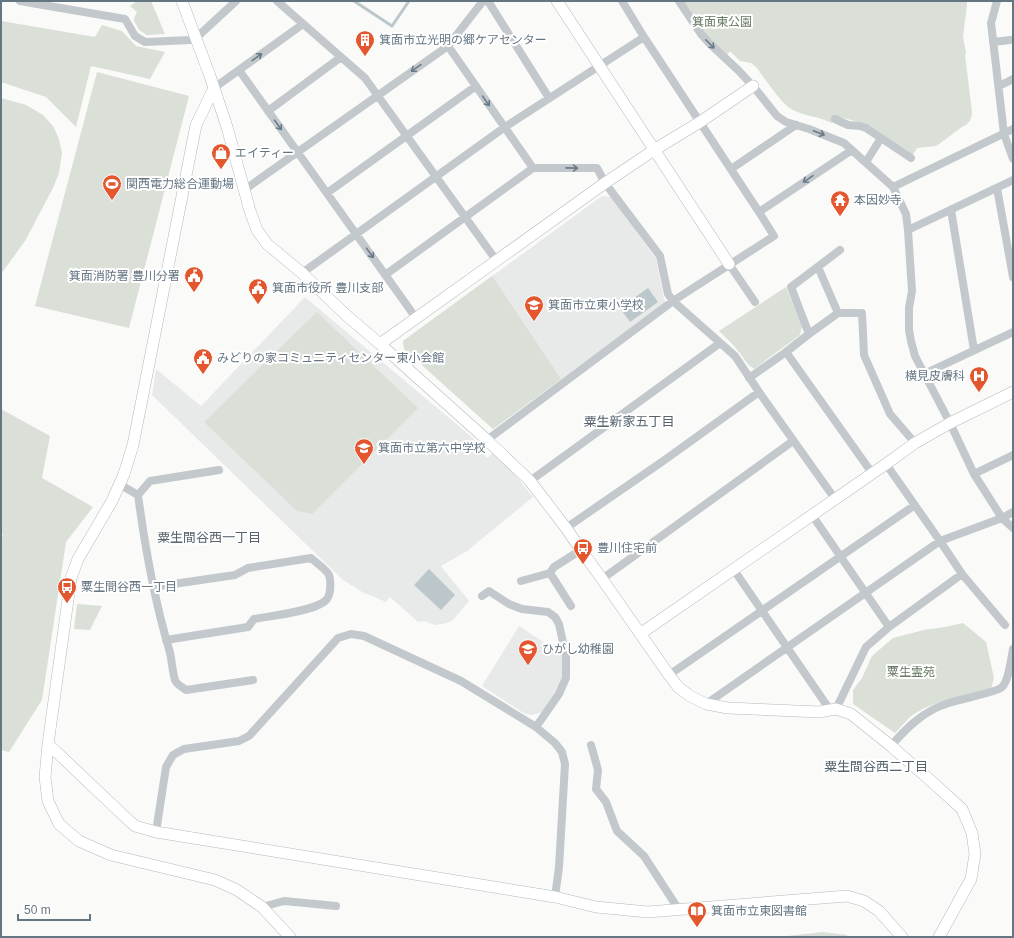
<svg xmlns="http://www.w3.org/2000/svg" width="1014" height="938" font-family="Helvetica,'Noto Sans JP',sans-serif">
  <rect width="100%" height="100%" fill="#fafaf8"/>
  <path fill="#e8e9e9" d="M602 196 612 197 656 259 665 303 493 429 404 349 403 341Z
    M305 297 473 438 487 458 493 453 512 471 533 497 467 551 441 566 469 601 452 621 443 624 435 625 424 621 418 622 390 597 386 602 362 592 343 580 152 395 156 369 201 406Z
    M519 626 563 655V678L557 692 542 712 533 715 525 714 482 686Z"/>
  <path fill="#dadfd7" d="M137 1H151L165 34 147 35 139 30 134 21V18L137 12 130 6Z
    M683 1H967V5L963 37 966 53 965 55 972 112C972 119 969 124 962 127L939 144 936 146 917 148 913 155 871 127 862 123 836 116 832 123C820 117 805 116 793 110 781 104 765 78 756 67L751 63 740 61 730 51 727 55 707 37Z
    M1 21 95 37 102 25 122 31 136 46 165 52 150 79 91 66 76 127 46 97 4 83H1Z
    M97 72 189 96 129 328 35 306Z
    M1 98 26 105 43 115 53 126 59 139 62 153 59 173 53 188 25 241 1 274Z
    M492 276 561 379 493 429 404 349 403 341Z
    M786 287 802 326 800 335 754 369C747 365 744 358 739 352 733 344 726 338 719 331Z
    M317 312 418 408 312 514 297 511 204 422Z
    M1 409 50 436 42 478 93 507 66 542 42 700 9 752 1 750V539L3 535 1 532Z
    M77 604 102 606 90 630 74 629Z
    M963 623 986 642 994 678 991 689C963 697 934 699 910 717 905 722 900 728 895 733L853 704V690L862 678 872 656 893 638 924 630 945 627Z
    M823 932 846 935 849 937H779Z"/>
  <path fill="#bbc7cb" d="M648 288 658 302 630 322 620 308Z
    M429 569 455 595 441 610 414 585Z"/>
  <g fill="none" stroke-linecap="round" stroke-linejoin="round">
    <path stroke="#bbc7cb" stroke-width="3" d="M354 1 392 26 409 1"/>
    <g stroke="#b3babf" stroke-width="12">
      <path id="secondary" d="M182 1 210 76 227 127 250 211 257 230 267 244 302 273 346 315 380 344 487 440 530 481 566 528 581 550 602 579 669 675 678 687 690 696 706 704 728 708 819 712 836 709 851 714 891 746 930 780 962 809 972 833 975 854 971 879 939 937
        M557 1 729 264
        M214 88 196 125 133 445 124 474 112 501 78 559 71 578 48 744 45 777 48 801 59 824 79 841 111 855 215 880 237 890 262 907 290 937
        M380 344 605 183 654 150 700 122 753 86
        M640 634 886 464 915 443 950 423 1013 392
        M48 744 123 815 135 826 156 832 555 897 596 907 648 912 847 896 864 901 879 911 902 937"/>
    </g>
    <path stroke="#c3c8cc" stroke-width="8" d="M20 1 125 19 135 36 145 42 191 40 196 38 236 1
      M277 1 365 78 496 260
      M488 1 549 98
      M679 1 701 34 709 43 738 70 753 86 777 116 786 122 809 129 844 143 893 187 906 214 908 230 912 291 909 308V330L911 341 915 356 950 423 974 474 1002 518 1013 528
      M997 1 991 23 1004 134 1013 159
      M993 42 1010 40
      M448 46 533 168
      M239 70 416 318
      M999 86 1013 79
      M214 88 303 24
      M268 111 341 57
      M835 119 848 125 860 126 866 128 911 158
      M866 162 881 138
      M731 169 796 125
      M893 187 1013 129
      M997 188 1013 277
      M244 190 448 46 483 1
      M327 193 476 86
      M951 210 974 350
      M759 212 852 150
      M908 230 1013 180
      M729 264 755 302
      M818 267 838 313
      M302 273 505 127 644 37
      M385 275 533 168H597L605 183 660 256 668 294 673 301 735 356 759 392 835 499
      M809 334 791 287 840 250
      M786 352 872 473
      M924 374 1013 332
      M749 378 786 352 809 334 838 313H862L864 355 890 414 915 443
      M487 440 673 301 774 236 759 212 644 37 622 1
      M886 464 940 541 962 574 1005 625
      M974 474 1013 455
      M530 481 720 343
      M119 484 138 495 150 481 219 470
      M138 495C145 547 154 599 169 649 172 659 172 670 175 680 176 684 182 687 186 690L253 680
      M812 515 889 627
      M566 528 666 459 759 392
      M734 570 830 710
      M550 573 571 606
      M602 579 793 441
      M521 581 550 573 554 567 581 550
      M153 587 235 575 248 568 311 558C315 562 327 570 329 575 331 581 331 594 327 599 318 611 270 616 254 619L248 627 166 640
      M482 596 489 591 509 604 522 609 548 612 555 617 559 624 566 656V678L559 694 536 727
      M669 675 915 505
      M706 704 940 541 1002 518 1013 512
      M836 709 866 647 889 627 962 574
      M591 745 598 770 596 789 606 802 617 831 644 856 679 910
      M891 746C907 727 925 710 949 703 959 699 996 693 1002 687 1009 681 1011 658 1013 649
      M156 832 166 767 173 755 184 749 239 741 249 736 338 638 351 634 364 636 461 681 536 727 555 743 562 752 565 764 559 867 555 897
      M262 907 284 901 336 906"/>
    <use href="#secondary" stroke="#fff" stroke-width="11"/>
  </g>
  <defs><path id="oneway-shaft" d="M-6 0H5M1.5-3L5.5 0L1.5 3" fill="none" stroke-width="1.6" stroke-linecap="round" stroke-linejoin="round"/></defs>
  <g stroke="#6a7a87">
    <use href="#oneway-shaft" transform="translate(710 44) rotate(45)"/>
    <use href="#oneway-shaft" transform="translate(257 57) rotate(-36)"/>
    <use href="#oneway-shaft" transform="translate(416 68) rotate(145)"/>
    <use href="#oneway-shaft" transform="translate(486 101) rotate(55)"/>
    <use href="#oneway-shaft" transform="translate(278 125) rotate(54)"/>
    <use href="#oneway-shaft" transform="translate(819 133) rotate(21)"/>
    <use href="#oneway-shaft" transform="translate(572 168) rotate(1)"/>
    <use href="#oneway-shaft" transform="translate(808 179) rotate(146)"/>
    <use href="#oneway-shaft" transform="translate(370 253) rotate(54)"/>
  </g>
  <defs>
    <g id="building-pin" transform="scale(1)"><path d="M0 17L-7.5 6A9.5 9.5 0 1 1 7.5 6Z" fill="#e4572e" stroke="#fff"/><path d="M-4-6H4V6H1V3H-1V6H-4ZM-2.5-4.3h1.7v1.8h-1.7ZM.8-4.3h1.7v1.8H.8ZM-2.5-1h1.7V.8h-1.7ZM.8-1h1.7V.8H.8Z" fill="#fff"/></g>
    <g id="shop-pin" transform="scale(1)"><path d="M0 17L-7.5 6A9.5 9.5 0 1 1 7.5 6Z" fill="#e4572e" stroke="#fff"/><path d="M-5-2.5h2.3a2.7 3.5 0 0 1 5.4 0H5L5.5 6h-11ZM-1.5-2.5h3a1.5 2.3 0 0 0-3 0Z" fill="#fff"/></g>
    <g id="stadium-pin" transform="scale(1)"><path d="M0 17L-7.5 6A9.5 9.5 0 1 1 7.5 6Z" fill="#e4572e" stroke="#fff"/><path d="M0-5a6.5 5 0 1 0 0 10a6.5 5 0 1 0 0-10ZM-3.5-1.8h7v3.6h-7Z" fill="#fff"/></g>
    <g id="temple-pin" transform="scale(1)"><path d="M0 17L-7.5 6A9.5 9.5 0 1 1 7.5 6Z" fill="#e4572e" stroke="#fff"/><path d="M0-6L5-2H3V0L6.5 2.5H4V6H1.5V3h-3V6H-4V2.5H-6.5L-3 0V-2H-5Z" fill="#fff"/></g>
    <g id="civic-pin" transform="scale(1)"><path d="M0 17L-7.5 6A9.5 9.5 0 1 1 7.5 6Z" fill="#e4572e" stroke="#fff"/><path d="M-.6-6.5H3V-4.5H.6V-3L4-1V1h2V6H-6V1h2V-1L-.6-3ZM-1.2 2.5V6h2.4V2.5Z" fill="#fff"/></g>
    <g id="school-pin" transform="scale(1)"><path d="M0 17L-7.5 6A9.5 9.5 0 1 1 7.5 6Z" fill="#e4572e" stroke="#fff"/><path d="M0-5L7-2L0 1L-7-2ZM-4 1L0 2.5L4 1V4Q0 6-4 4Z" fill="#fff"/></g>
    <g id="hospital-pin" transform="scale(1)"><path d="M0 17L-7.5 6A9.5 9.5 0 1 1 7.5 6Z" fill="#e4572e" stroke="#fff"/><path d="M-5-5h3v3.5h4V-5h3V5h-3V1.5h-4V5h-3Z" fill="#fff"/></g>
    <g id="bus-pin" transform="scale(1)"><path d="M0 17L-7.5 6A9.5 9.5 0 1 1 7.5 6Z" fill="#e4572e" stroke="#fff"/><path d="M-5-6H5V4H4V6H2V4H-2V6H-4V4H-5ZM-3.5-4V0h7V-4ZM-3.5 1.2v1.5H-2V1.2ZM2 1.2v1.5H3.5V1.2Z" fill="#fff"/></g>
    <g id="library-pin" transform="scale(1)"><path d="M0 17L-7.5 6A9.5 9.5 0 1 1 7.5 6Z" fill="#e4572e" stroke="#fff"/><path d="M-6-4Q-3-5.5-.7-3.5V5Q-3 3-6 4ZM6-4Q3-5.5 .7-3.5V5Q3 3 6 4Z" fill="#fff"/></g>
  </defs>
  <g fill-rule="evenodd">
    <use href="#building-pin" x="365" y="40"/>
    <use href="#shop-pin" x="221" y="153"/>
    <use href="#stadium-pin" x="112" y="184"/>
    <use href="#temple-pin" x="840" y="200"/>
    <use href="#civic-pin" x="194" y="276"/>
    <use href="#civic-pin" x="258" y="288"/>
    <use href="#school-pin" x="534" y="305"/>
    <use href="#civic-pin" x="203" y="358"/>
    <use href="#hospital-pin" x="979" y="376"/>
    <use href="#school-pin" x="364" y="448"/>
    <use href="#bus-pin" x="583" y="548"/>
    <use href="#bus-pin" x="67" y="587"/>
    <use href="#school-pin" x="528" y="649"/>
    <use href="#library-pin" x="697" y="911"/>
  </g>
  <g text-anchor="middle" stroke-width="4" stroke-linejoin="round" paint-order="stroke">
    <g font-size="12" fill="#687a64" stroke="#fff">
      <text x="722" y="26">箕面東公園</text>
      <text x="911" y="676">粟生霊苑</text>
    </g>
    <g font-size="12" fill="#657683" stroke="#fff" text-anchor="start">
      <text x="379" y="44">箕面市立光明の郷ケアセンター</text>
      <text x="235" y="157">エイティー</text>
      <text x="126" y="188">関西電力総合運動場</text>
      <text x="854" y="204">本因妙寺</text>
      <text x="180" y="280" text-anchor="end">箕面消防署 豊川分署</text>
      <text x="272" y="292">箕面市役所 豊川支部</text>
      <text x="548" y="309">箕面市立東小学校</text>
      <text x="217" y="362">みどりの家コミュニティセンター東小会館</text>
      <text x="965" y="380" text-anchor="end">横見皮膚科</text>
      <text x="378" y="452">箕面市立第六中学校</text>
      <text x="597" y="552">豊川住宅前</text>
      <text x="81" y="591">粟生間谷西一丁目</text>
      <text x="542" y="653">ひがし幼稚園</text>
      <text x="711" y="915">箕面市立東図書館</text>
    </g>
    <g font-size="13" fill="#57646e" stroke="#fff">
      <text x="629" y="426">粟生新家五丁目</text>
      <text x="209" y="542">粟生間谷西一丁目</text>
      <text x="876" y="771">粟生間谷西二丁目</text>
    </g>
  </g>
  <rect width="1014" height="938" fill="none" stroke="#657683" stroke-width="4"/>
  <path d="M18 914v6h72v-6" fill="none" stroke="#657683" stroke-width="2"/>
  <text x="24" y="914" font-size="12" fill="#657683" stroke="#ffffff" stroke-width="3" paint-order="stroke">50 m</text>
</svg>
